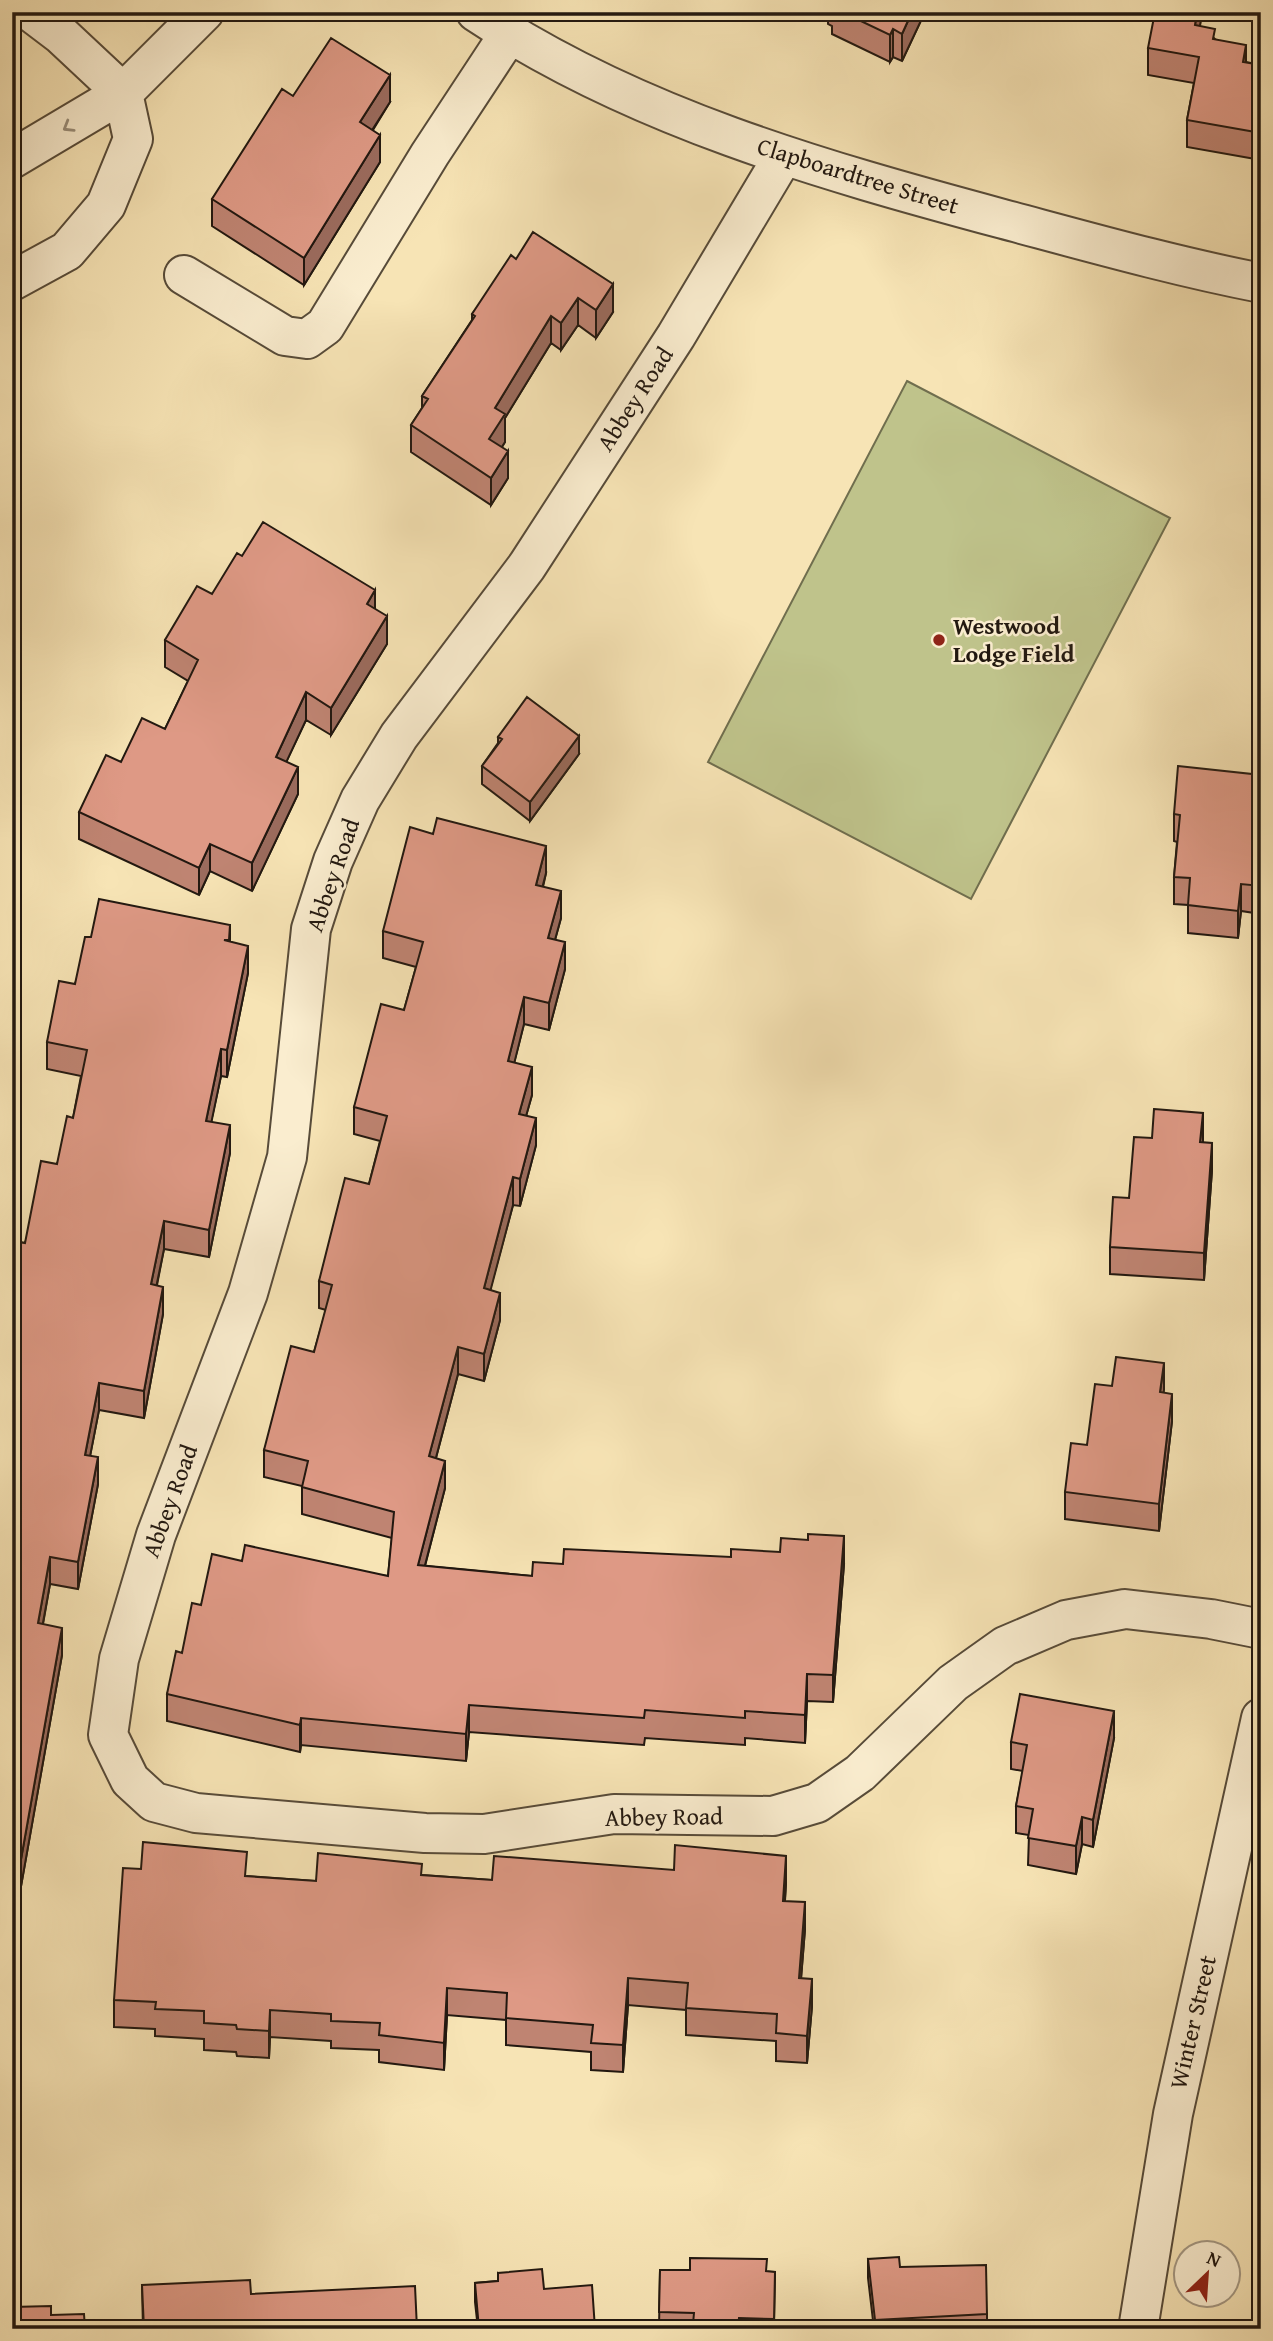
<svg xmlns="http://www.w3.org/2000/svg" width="1273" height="2341" font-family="'Gentium Book Plus',serif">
  <rect width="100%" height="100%" fill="#f7e4b5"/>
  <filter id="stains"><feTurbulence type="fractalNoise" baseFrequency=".00286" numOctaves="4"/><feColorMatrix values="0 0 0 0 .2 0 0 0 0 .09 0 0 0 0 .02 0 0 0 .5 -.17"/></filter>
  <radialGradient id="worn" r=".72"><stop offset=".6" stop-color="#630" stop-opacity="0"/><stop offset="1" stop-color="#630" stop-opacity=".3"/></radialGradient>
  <path fill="#bfc38b" stroke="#706e4e" stroke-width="2" d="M907 381 1170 518 971 899 708 762Z"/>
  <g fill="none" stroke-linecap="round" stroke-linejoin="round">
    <g stroke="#574b39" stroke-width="42">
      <path id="minor" d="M476 12C634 117 821 170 1003 219 1089 242 1174 266 1261 283
        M784 155 676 336 527 566 399 736 360 800 333 861 311 929 287 1157 248 1293 156 1535 119 1659 108 1735 130 1780 154 1802 196 1813 425 1833 484 1834 614 1814 773 1816 817 1803 860 1773 953 1683 1005 1646 1066 1620 1125 1609 1211 1619 1261 1629
        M12 159 123 93 204 12
        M184 275 285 336 307 339 325 326 430 154 509 34
        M12 281 67 251 106 205 133 139 123 93 60 34 31 12
        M1138 2329 1173 2114 1261 1718"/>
    </g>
    <use href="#minor" stroke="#faedcf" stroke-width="38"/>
  </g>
  <path fill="#bf8472" stroke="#221810" stroke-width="2" d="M828 12H925L902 61 893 57 890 62 832 34V26L828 24Z
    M1201 12 1200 26 1215 39 1246 62 1261 65V160L1187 147V120L1194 83 1148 75V48Z
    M293 96 390 102 373 130 380 162 304 285 212 226V199Z
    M516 259 613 312 596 338 578 325 561 350 551 343 505 418V442L502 447 508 478 491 505 411 452V425L422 408V396L472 320V314Z
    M242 556 375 609 387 644 331 735 306 720 286 762 298 794 252 891 210 871 199 895 79 839V812L121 762 165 729 188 681 165 667V640L212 594Z
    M498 737 579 754 530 821 482 784V766L498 743Z
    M1261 775V914L1241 911 1238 938 1188 933V905L1174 904V877L1177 842 1174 841V814Z
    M546 873 543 887 561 918 555 940 565 969 549 1030 524 1024 514 1063 532 1095 526 1116 536 1145 520 1206 513 1205 490 1290 500 1320 484 1381 458 1374 436 1458 445 1488 425 1566 532 1576 563 1564H844L833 1702 807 1701 805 1743 745 1738V1745L645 1738 644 1745 469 1732 466 1761 301 1745 300 1752 167 1721V1694L201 1605 242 1561 388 1576 392 1538 302 1514V1486L264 1477V1450L314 1352 326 1310 319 1308V1281L369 1184 380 1141 354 1134V1107L404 1010 416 967 383 958V931Z
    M230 925V942L248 973 227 1077 221 1076 211 1122 230 1153 209 1257 164 1249 157 1285 163 1314 144 1418 99 1410 90 1456 98 1484 78 1589 50 1584 43 1624 62 1655 12 1937V1241L25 1243 57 1164 73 1118 81 1076 47 1069V1042L75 984 91 937Z
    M1203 1142 1212 1170 1204 1280 1110 1274V1247L1129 1198Z
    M1164 1393 1172 1421 1159 1531 1065 1519V1492L1087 1445Z
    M1114 1738 1093 1847 1082 1844 1076 1874 1028 1865 1029 1835 1016 1833V1806L1023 1771 1011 1769V1742Z
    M422 1875 492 1880 786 1883 785 1901 805 1929 801 1978 812 2006 807 2063 776 2061V2041L686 2035V2010L628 2005 623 2072 591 2070V2052L506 2045V2020L447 2015 444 2070 379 2062V2050L331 2048V2041L270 2037 269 2058 237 2056 236 2052 204 2050V2039L155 2036V2029L114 2027V2000L247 1876 316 1881Z
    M868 2259 900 2267 987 2314V2329H874L868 2278Z
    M660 2270 775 2272 774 2329H659Z
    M498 2273 544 2289 595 2329H478L475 2302V2283L498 2281Z
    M142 2285 251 2294 417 2329H143Z"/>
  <path fill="#9b6b5d" stroke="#221810" stroke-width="2" d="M912 12H925L902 61V34Z
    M1197 12H1201V20L1195 52V25Z
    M893 29V57L890 62V35Z
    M1246 45V72L1243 62Z
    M390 75V102L360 149V122Z
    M380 135V162L304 285V258Z
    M613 284V312L596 338V310Z
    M578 298V325L561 350V323Z
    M551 316V343L505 418V442L489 467V439L495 408Z
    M508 451V478L491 505V478Z
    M375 590V617L367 604Z
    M387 616V644L331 735V708Z
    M306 692V720L276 784V757Z
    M579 736V754L530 821V802Z
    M298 767V794L252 891V863Z
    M210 844V871L199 895V868Z
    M546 846V873L536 912V885Z
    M1241 884V911L1238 938V911Z
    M561 891V918L548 965V938Z
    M565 942V969L549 1030V1003Z
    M248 946V973L227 1077V1050Z
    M524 997V1024L508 1088V1061Z
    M221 1049V1076L206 1148V1121Z
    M532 1067V1095L519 1141V1114Z
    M1203 1113V1140L1200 1169V1142Z
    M536 1118V1145L520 1206V1179Z
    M230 1125V1153L209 1257V1230Z
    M1212 1143V1170L1204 1280V1253Z
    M513 1177V1205L484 1315V1288Z
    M164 1221V1249L151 1312V1284Z
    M163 1287V1314L144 1418V1391Z
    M500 1293V1320L484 1381V1354Z
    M458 1347V1374L429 1484V1456Z
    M1164 1363V1390L1160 1419V1392Z
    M99 1383V1410L85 1482V1455Z
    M1172 1394V1421L1159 1531V1504Z
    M98 1457V1484L78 1589V1562Z
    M445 1461V1488L418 1592V1565Z
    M844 1536V1564L833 1702V1675Z
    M50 1557V1584L38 1650V1623Z
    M62 1628V1655L12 1937V1910Z
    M807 1674V1701L805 1743V1715Z
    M469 1705V1732L466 1761V1734Z
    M1114 1711V1738L1093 1847V1820Z
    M301 1718V1745L300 1752V1725Z
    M1082 1817V1844L1076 1874V1846Z
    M786 1856V1883L783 1928V1901Z
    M805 1902V1929L799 2005V1978Z
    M628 1978V2005L623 2072V2045Z
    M812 1979V2006L807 2063V2036Z
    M447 1988V2015L444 2070V2043Z
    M270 2010V2037L269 2058V2031Z"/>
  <path fill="#de9985" stroke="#221810" stroke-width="2" d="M842 12H912L902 34 893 29 890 35Z
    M1155 12H1197L1195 25 1215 29 1213 39 1246 45 1243 62 1261 65V133L1187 120 1199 57 1148 48Z
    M331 38 390 75 360 122 380 135 304 258 212 199 282 89 293 96Z
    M533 232 613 284 596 310 578 298 561 323 551 316 495 408 505 414 489 439 508 451 491 478 411 425 428 399 422 396 475 316 472 314 511 255 516 259Z
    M263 522 375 590 367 604 387 616 331 708 306 692 276 757 298 767 252 863 210 844 199 868 79 812 106 755 121 762 142 718 165 729 198 660 165 640 197 586 212 594 237 553 242 556Z
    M527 697 579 736 530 802 482 766 502 739 498 737Z
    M1178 766 1261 775V886L1241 884 1238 911 1188 905 1190 878 1174 877 1180 815 1174 814Z
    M437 818 546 846 536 885 561 891 548 938 565 942 549 1003 524 997 508 1061 532 1067 519 1114 536 1118 520 1179 513 1177 484 1288 500 1293 484 1354 458 1347 429 1456 445 1461 418 1565 532 1576 533 1562 563 1564 564 1549 731 1557V1549L780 1552 781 1538 808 1540V1534L844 1536 833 1675 807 1674 805 1715 745 1711V1718L645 1710 644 1718 469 1705 466 1734 301 1718 300 1725 167 1694 176 1651 182 1653 192 1603 201 1605 212 1554 242 1561 245 1545 388 1576 394 1512 302 1487 308 1461 264 1450 291 1346 314 1352 332 1285 319 1281 345 1178 369 1184 387 1116 354 1107 381 1004 404 1010 423 942 383 931 410 827 433 834Z
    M99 899 230 925 229 940H224L248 946 227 1050 221 1049 206 1121 230 1125 209 1230 164 1221 151 1284 163 1287 144 1391 99 1383 85 1455 98 1457 78 1562 50 1557 38 1623 62 1628 12 1910V1241L25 1243 41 1161 57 1164 67 1116 73 1118 87 1050 47 1042 59 981 75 984 85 937H91Z
    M1154 1109 1203 1113 1200 1142 1212 1143 1204 1253 1110 1247 1113 1197 1129 1198 1134 1137 1152 1138Z
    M1116 1357 1164 1363 1160 1392 1172 1394 1159 1504 1065 1492 1071 1443 1087 1445 1095 1384 1112 1386Z
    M1020 1694 1114 1711 1093 1820 1082 1817 1076 1846 1028 1838 1033 1809 1016 1806 1027 1745 1011 1742Z
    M143 1842 247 1852 245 1876 316 1881 318 1853 422 1864 421 1875 492 1880 494 1856 674 1870 675 1845 786 1856 783 1901 805 1902 799 1978 812 1979 807 2036 776 2033 777 2014 686 2008 688 1983 628 1978 623 2045 591 2043 593 2025 506 2018 507 1993 447 1988 444 2043 379 2035 380 2023 331 2021V2014L270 2010 269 2031 237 2029 236 2025 204 2023V2011L155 2009 156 2002 114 2000 123 1868 141 1869Z
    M899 2257 900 2267 986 2265 987 2314 875 2320 868 2259Z
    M690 2258 767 2259 766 2271 775 2272 774 2319 739 2318 738 2325 693 2324 694 2313 659 2312 660 2270H690Z
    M542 2269 544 2289 592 2285 595 2329H479L475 2283 498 2281V2273Z
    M250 2280 251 2294 415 2286 417 2329H306V2324L212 2329H144L142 2285Z
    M51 2306V2315L84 2314 85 2329H12V2307Z"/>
  <defs><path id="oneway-chevron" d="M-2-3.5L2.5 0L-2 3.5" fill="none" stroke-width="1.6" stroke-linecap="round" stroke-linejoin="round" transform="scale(1.75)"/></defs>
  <use stroke="#998d79" href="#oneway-chevron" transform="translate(68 127) rotate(149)"/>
  <circle fill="#8f2418" stroke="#faedcf" stroke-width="2.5" cx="939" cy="640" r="7"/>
  <g text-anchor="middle" stroke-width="5" stroke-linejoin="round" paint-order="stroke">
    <g font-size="24" fill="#221810" stroke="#faedcf">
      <text transform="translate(858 176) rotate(17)" y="8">Clapboardtree Street</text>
      <text transform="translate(635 399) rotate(-57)" y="8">Abbey Road</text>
      <text transform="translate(333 875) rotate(-71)" y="8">Abbey Road</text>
      <text transform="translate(170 1501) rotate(-70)" y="8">Abbey Road</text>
      <text transform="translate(664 1817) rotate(-1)" y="8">Abbey Road</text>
      <text transform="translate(1193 2022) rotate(-77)" y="8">Winter Street</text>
    </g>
    <g font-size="24" font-weight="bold" fill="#221810" stroke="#faedcf" text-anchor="start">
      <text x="953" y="634">Westwood<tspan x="953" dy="28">Lodge Field</tspan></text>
    </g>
  </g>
  <rect width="1273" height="2341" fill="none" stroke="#f7e4b5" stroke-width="42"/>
  <rect x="14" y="14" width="1245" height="2313" fill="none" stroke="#221810" stroke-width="3.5"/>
  <rect x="21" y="21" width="1231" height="2299" fill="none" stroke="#221810" stroke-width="2"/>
  <g transform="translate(1207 2274) rotate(25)"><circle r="33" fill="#faedcf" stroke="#a49883" stroke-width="2"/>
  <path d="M0-5L12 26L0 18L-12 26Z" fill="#8f2418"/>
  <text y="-10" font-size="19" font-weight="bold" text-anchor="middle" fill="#221810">N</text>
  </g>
  <rect width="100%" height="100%" filter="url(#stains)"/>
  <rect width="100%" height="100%" fill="url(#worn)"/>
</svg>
